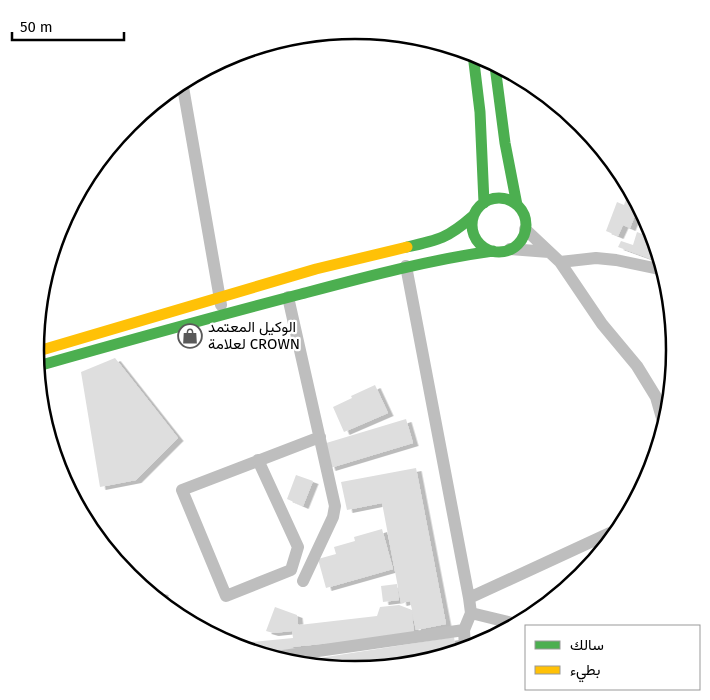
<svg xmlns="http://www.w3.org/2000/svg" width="710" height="700" font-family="'Fira Sans',Vazirmatn,sans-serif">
  <defs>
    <filter id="shadow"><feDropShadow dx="5.5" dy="3" stdDeviation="0" flood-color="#0004"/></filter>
  </defs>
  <rect width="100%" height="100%" fill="#fff"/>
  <path fill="#dedede" filter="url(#shadow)" d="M628 194 638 208 630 228 623 225 618 236 606 231 617 202 624 205Z
    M637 232 653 238 656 254 654 260 618 247 621 241 633 245Z
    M115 358 178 438 136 480 100 487 81 372Z
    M375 385 388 413 344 432 333 407 352 398 351 396Z
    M406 419 413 443 330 468 323 444Z
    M416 468 446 624 416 630 412 612 414 635 291 647 300 651 272 654 230 644 293 638 292 631 273 633 266 631 275 607 297 615 298 624 299 625 377 616 380 607 399 605 412 610 410 601 401 603 382 503 347 510 341 482Z
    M296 475 313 481 303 506 287 499Z
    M382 529 393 569 326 588 318 559 336 554 334 547 355 541 354 537Z
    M397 584 399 600 383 602 381 586Z
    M149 589 163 592 162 599 156 594Z
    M485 631 494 635 480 644Z
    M454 637 456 650 355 670 307 660Z"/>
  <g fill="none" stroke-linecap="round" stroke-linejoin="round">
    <path stroke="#bebebe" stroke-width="12" d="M183 87 221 305
      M525 229 560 262 602 324 637 366 656 397 662 418
      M510 249 549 252
      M560 262 596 258 616 260 659 269
      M406 266 469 598 471 613
      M288 297 335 506 333 517 303 581
      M258 460 298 547 291 570 226 596 182 490 320 437
      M469 598 610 533
      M465 648 464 630 471 613 512 623
      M283 656 464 630"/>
    <path stroke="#4caf50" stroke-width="11" d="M473 54 480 112 484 203
      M495 66 505 143 517 205
      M472 225a27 27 0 1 1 54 0a27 27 0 1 1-54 0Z
      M407 247C439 240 448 238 473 216
      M38 366C126 341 213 317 301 294 365 277 428 260 493 251"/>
    <path stroke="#ffc107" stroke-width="11" d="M35 352 316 269 407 247"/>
  </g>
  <defs>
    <g id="shop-ring" transform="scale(1.25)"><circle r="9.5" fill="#fff" stroke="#595959" stroke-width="1.5"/><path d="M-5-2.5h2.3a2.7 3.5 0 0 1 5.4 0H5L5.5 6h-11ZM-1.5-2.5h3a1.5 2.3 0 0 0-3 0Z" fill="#595959"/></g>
  </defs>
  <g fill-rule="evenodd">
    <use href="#shop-ring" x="190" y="336"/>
  </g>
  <g text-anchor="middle" stroke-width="4.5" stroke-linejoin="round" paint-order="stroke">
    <g font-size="15" fill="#000" stroke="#fff" text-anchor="start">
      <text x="208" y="332">الوكيل المعتمد<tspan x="208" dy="17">لعلامة CROWN</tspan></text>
    </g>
  </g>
  <path d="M0 0H710V700H0ZM44 350a311 311 0 1 1 622 0a311 311 0 1 1-622 0Z" fill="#fff" fill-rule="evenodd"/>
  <path fill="none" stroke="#000" stroke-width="2.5" d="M44 350a311 311 0 1 1 622 0a311 311 0 1 1-622 0Z"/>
  <rect x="525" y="625" width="175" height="65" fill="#ffffff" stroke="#999999"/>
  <rect x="535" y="641" width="25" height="8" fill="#4caf50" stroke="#999999"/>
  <text x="570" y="650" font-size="15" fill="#000000">سالك</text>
  <rect x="535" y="666" width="25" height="8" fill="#ffc107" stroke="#999999"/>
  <text x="570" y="675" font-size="15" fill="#000000">بطيء</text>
  <path d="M12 32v8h112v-8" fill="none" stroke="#000000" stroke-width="2.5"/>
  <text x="20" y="32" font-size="15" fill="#000000" stroke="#ffffff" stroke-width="4" paint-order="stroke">50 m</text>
</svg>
